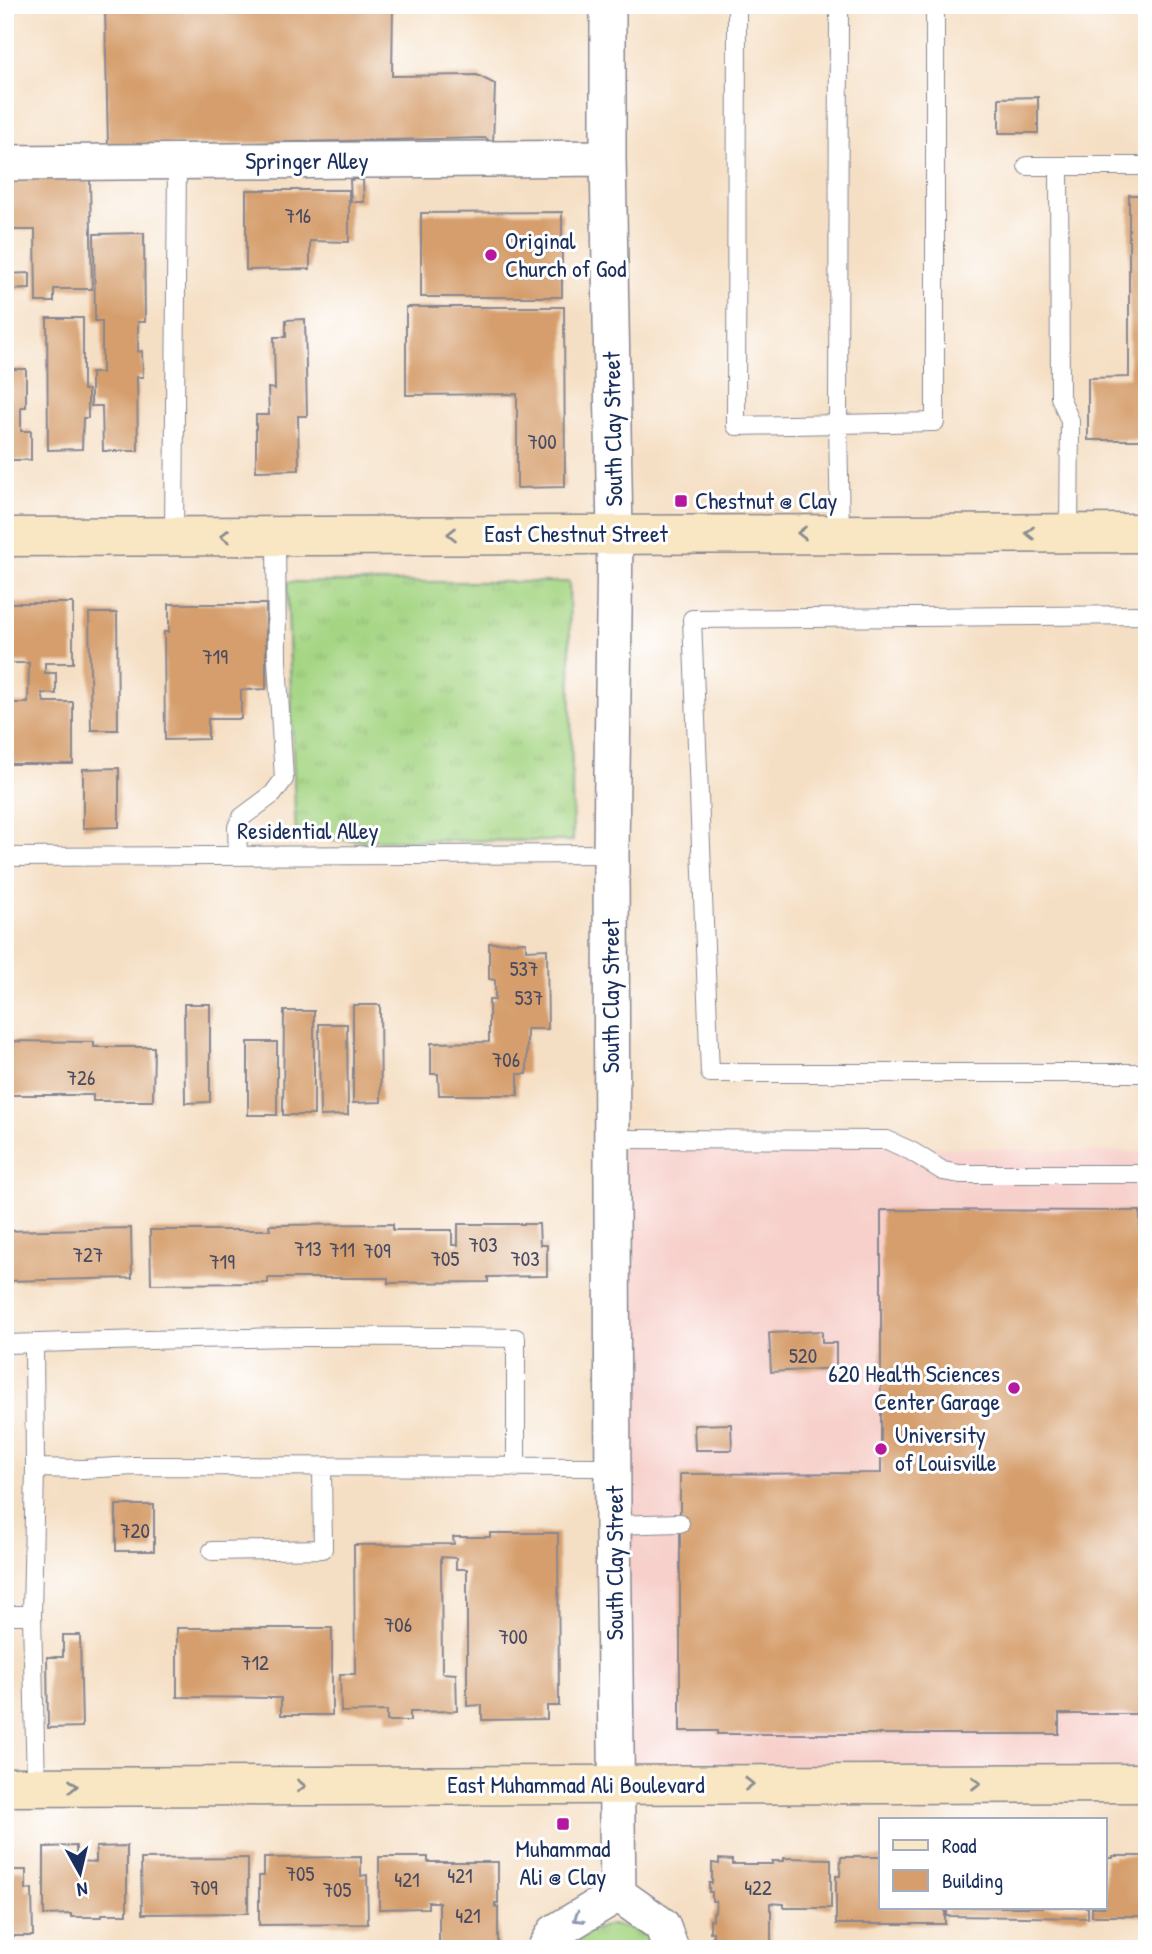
<svg xmlns="http://www.w3.org/2000/svg" width="1152" height="1954" font-family="'Patrick Hand',sans-serif">
  <defs>
    <pattern id="grass-tufts" width="24" height="20" patternUnits="userSpaceOnUse" patternTransform="scale(1.75)"><rect width="24" height="20" fill="#a5d583"/><path d="M3 7l-1-3M5 7V3M7 7l1-3M15 17l-1-3M17 17v-4M19 17l1-3" fill="none" stroke="#8db774"/></pattern>
  </defs>
  <rect width="100%" height="100%" fill="#fff"/>
  <filter id="ink" filterUnits="userSpaceOnUse"><feTurbulence type="fractalNoise" baseFrequency=".0143" numOctaves="2"/><feDisplacementMap in="SourceGraphic" scale="14" xChannelSelector="R" yChannelSelector="G"/><feConvolveMatrix kernelMatrix="1 2 1 2 8 2 1 2 1" color-interpolation-filters="sRGB"/></filter>
  <filter id="wash" filterUnits="userSpaceOnUse"><feTurbulence type="fractalNoise" baseFrequency=".00686" numOctaves="4" result="noise"/><feDisplacementMap in="SourceGraphic" scale="28" xChannelSelector="R" yChannelSelector="G"/><feGaussianBlur stdDeviation="1.57" result="paint"/><feColorMatrix in="noise" values="0 0 0 0 0 0 0 0 0 0 0 0 0 0 0 0 0 1.4 0 .05"/><feComposite in="paint" operator="in"/></filter>
  <g filter="url(#wash)">
    <rect width="100%" height="100%" fill="#f5dfc4"/>
    <path fill="#f7d0cb" d="M612 1139 1147 1153V1783L617 1784Z"/>
    <path fill="url(#grass-tufts)" stroke="#608270" stroke-width="2" d="M287 582H569L573 841 296 840Z
      M611 1925 633 1929 652 1938 657 1949H565C577 1933 592 1929 611 1925Z"/>
    <g id="blocks">
      <path fill="#d59e6c" d="M88 5H393L392 76 477 75 495 84 493 145 486 138 108 146 105 8H88Z
        M1038 97V133H999V98Z
        M8 176 90 179 92 289H54V302H36L35 230H9Z
        M357 179 363 180 364 202H351L350 180Z
        M246 190H349V242L310 241V269L246 270Z
        M1129 195H1147V440H1088V378L1129 377Z
        M562 212V297H421V213Z
        M144 233 145 322H138V352L142 351 143 377H137L138 451H103L102 406H91V373H102V321H95L94 234Z
        M30 273V289L5 290V274Z
        M406 307H564L565 487 517 488V394L406 395Z
        M47 318H83V390H88V418H83L82 449 48 450Z
        M305 319 307 416H298L299 470 256 471V415H269L268 388 275 389 274 337H286V320Z
        M5 369H26V407H21V431H31V460H5Z
        M5 603H73V663H45V673H56V694L42 693 44 702H73V764H5V703H28L29 663H5Z
        M169 604H266V689L241 690V719H208V739L165 740 164 632H169Z
        M89 613H117L118 730H91Z
        M119 768V827L83 828V769Z
        M526 942V950L547 949 548 1029H527V1074H518V1095H439L438 1074H431V1043L489 1042V1000H495V980L489 979V943Z
        M184 1004H210V1102L185 1103Z
        M353 1005H380L381 1102 353 1103Z
        M284 1011H314V1115H283Z
        M319 1024H347L348 1115 320 1116Z
        M5 1041 94 1042V1047H154L153 1101H93V1095H5Z
        M248 1042H277V1115H248Z
        M881 1210 1140 1211V1303H1147V1714H1059V1734H717V1731H680V1474L881 1473Z
        M393 1224V1230H452V1245H458V1224H539L540 1245H547V1276L488 1277V1282L388 1283V1278H268V1283L151 1284 150 1230H270L269 1225Z
        M131 1228 132 1278 5 1281V1231Z
        M822 1331V1343H836V1368L771 1372 769 1333Z
        M731 1424 732 1450H695L694 1425Z
        M116 1505H154V1551H116Z
        M490 1533H558L559 1706H547V1719L482 1720V1705L467 1706V1569H456V1558L441 1557 442 1673 456 1674 457 1711 410 1712V1721H387V1711L341 1712 340 1674H355L354 1545 454 1544 453 1537H490Z
        M177 1628H332V1715H281V1698L177 1697Z
        M63 1635H80L82 1727 48 1728 47 1657H63Z
        M76 1846V1861L96 1862V1847L127 1846V1914H102V1917H71V1914L44 1915V1847Z
        M1113 1856H1145V1858H1147V1916H1092V1907H1105V1858H1113Z
        M361 1857V1876L367 1875 368 1924 259 1925V1876H264V1858Z
        M379 1857H428V1862H498V1903H495V1907H498V1949H439V1902H428V1908L379 1909Z
        M841 1857H881V1907H945V1924H836V1876H840Z
        M248 1858V1913L142 1914 141 1859Z
        M784 1858 831 1859V1908H784V1904L770 1903V1910H771V1949H713V1932H710V1920H713V1913L715 1912 716 1901H712V1892H709V1883H712V1863L719 1864V1859L732 1860V1864H772V1861H784Z
        M5 1870H26V1890L32 1889 33 1936H5Z
        M947 1907H1088V1918L947 1916Z"/>
    </g>
  </g>
  <g filter="url(#ink)">
    <use href="#blocks" fill-opacity="0" stroke="#888791" stroke-width="2"/>
    <g fill="none" stroke-linecap="round" stroke-linejoin="round">
      <g stroke="#888791" stroke-width="20">
        <path id="lane" d="M737 5 736 426 935 422V5
          M839 5 838 425 840 533
          M1027 166H1147
          M1059 166 1060 397 1070 421 1069 533
          M174 536 177 162
          M1147 615 692 619 710 1073H1147
          M238 856 237 827 242 817 273 794 284 779 277 660 276 535
          M5 857 611 854
          M612 1139 887 1140 911 1151 943 1171 960 1174H1147
          M34 1343 35 1468 32 1615 36 1786
          M5 1344C175 1338 345 1335 516 1338V1468
          M35 1468 83 1469 134 1466 614 1467
          M613 1525 680 1523
          M212 1551 323 1549 322 1467
          M5 1615H32"/>
      </g>
      <g stroke="#888791" stroke-width="38">
        <path id="street" d="M608 5V158L615 534 611 854 613 1525 618 1894
          M5 163 608 158
          M618 1894 662 1925 671 1949
          M545 1949 555 1932 618 1894"/>
      </g>
      <g stroke="#888791" stroke-width="41">
        <path id="secondary" d="M5 537 1147 533
          M5 1787 1147 1783"/>
      </g>
      <use href="#lane" stroke="#fff" stroke-width="18"/>
      <use href="#street" stroke="#fff" stroke-width="35"/>
      <use href="#secondary" stroke="#f9e7c3" stroke-width="38"/>
    </g>
    <defs><path id="oneway-chevron" d="M-2-3.5L2.5 0L-2 3.5" fill="none" stroke-width="1.6" stroke-linecap="round" stroke-linejoin="round" transform="scale(1.75)"/></defs>
    <g stroke="#8a8b90">
      <use href="#oneway-chevron" transform="translate(802 533) rotate(180)"/>
      <use href="#oneway-chevron" transform="translate(1030 533) rotate(180)"/>
      <use href="#oneway-chevron" transform="translate(452 534) rotate(180)"/>
      <use href="#oneway-chevron" transform="translate(225 536) rotate(180)"/>
      <use href="#oneway-chevron" transform="translate(976 1783)"/>
      <use href="#oneway-chevron" transform="translate(749 1784)"/>
      <use href="#oneway-chevron" transform="translate(73 1786)"/>
      <use href="#oneway-chevron" transform="translate(301 1786)"/>
    </g>
    <use stroke="#8d97ae" href="#oneway-chevron" transform="translate(578 1918) rotate(149)"/>
  </g>
  <g fill="#b5179e" stroke="#fff" stroke-width="2.5">
    <circle cx="491" cy="255" r="7"/>
    <rect x="674" y="494" width="14" height="14" rx="3.5"/>
    <circle cx="1014" cy="1388" r="7"/>
    <circle cx="881" cy="1449" r="7"/>
    <rect x="556" y="1817" width="14" height="14" rx="3.5"/>
  </g>
  <g text-anchor="middle" stroke-width="6" stroke-linejoin="round" paint-order="stroke">
    <g font-size="21" fill="#4a4b62">
      <text x="298" y="223">716</text>
      <text x="542" y="449">700</text>
      <text x="215" y="664">719</text>
      <text x="524" y="976">537</text>
      <text x="529" y="1005">537</text>
      <text x="506" y="1067">706</text>
      <text x="81" y="1085">726</text>
      <text x="483" y="1252">703</text>
      <text x="308" y="1256">713</text>
      <text x="342" y="1257">711</text>
      <text x="377" y="1258">709</text>
      <text x="88" y="1262">727</text>
      <text x="445" y="1266">705</text>
      <text x="525" y="1266">703</text>
      <text x="222" y="1269">719</text>
      <text x="803" y="1363">520</text>
      <text x="135" y="1538">720</text>
      <text x="398" y="1632">706</text>
      <text x="513" y="1644">700</text>
      <text x="255" y="1670">712</text>
      <text x="300" y="1881">705</text>
      <text x="460" y="1883">421</text>
      <text x="407" y="1887">421</text>
      <text x="204" y="1895">709</text>
      <text x="758" y="1895">422</text>
      <text x="337" y="1897">705</text>
      <text x="468" y="1923">421</text>
    </g>
    <g font-size="24" fill="#1b2f5e" stroke="#fff">
      <text x="307" y="169">Springer Alley</text>
      <text transform="translate(613 429) rotate(-91)" y="8">South Clay Street</text>
      <text x="576" y="542">East Chestnut Street</text>
      <text x="308" y="839">Residential Alley</text>
      <text transform="translate(611 996) rotate(-90)" y="8">South Clay Street</text>
      <text transform="translate(615 1563) rotate(-90)" y="8">South Clay Street</text>
      <text x="576" y="1793">East Muhammad Ali Boulevard</text>
    </g>
    <g font-size="24" fill="#1b2f5e" stroke="#fff" text-anchor="start">
      <text x="505" y="249">Original<tspan x="505" dy="28">Church of God</tspan></text>
      <text x="695" y="509">Chestnut @ Clay</text>
      <text x="1000" y="1382" text-anchor="end">620 Health Sciences<tspan x="1000" dy="28">Center Garage</tspan></text>
      <text x="895" y="1443">University<tspan x="895" dy="28">of Louisville</tspan></text>
      <text x="563" y="1857" text-anchor="middle">Muhammad<tspan x="563" dy="28">Ali @ Clay</tspan></text>
    </g>
  </g>
  <rect width="1152" height="1954" fill="none" stroke="#fff" stroke-width="28"/>
  <rect x="879" y="1818" width="228" height="91" fill="#ffffff" stroke="#a4acbf" stroke-width="2"/>
  <rect x="893" y="1840" width="35" height="10" fill="#f9e7c3" stroke="#a4acbf" stroke-width="2"/>
  <text x="942" y="1853" font-size="21" fill="#1b2f5e">Road</text>
  <rect x="893" y="1870" width="35" height="21" fill="#d59e6c" stroke="#a4acbf" stroke-width="2"/>
  <text x="942" y="1888" font-size="21" fill="#1b2f5e">Building</text>
  <g transform="translate(80 1873) rotate(172)" stroke="#ffffff" stroke-width="5" paint-order="stroke">
  <path d="M0-5L12 26L0 18L-12 26Z" fill="#1b2f5e"/>
  <text y="-10" font-size="19" font-weight="bold" text-anchor="middle" fill="#1b2f5e">N</text>
  </g>
</svg>
